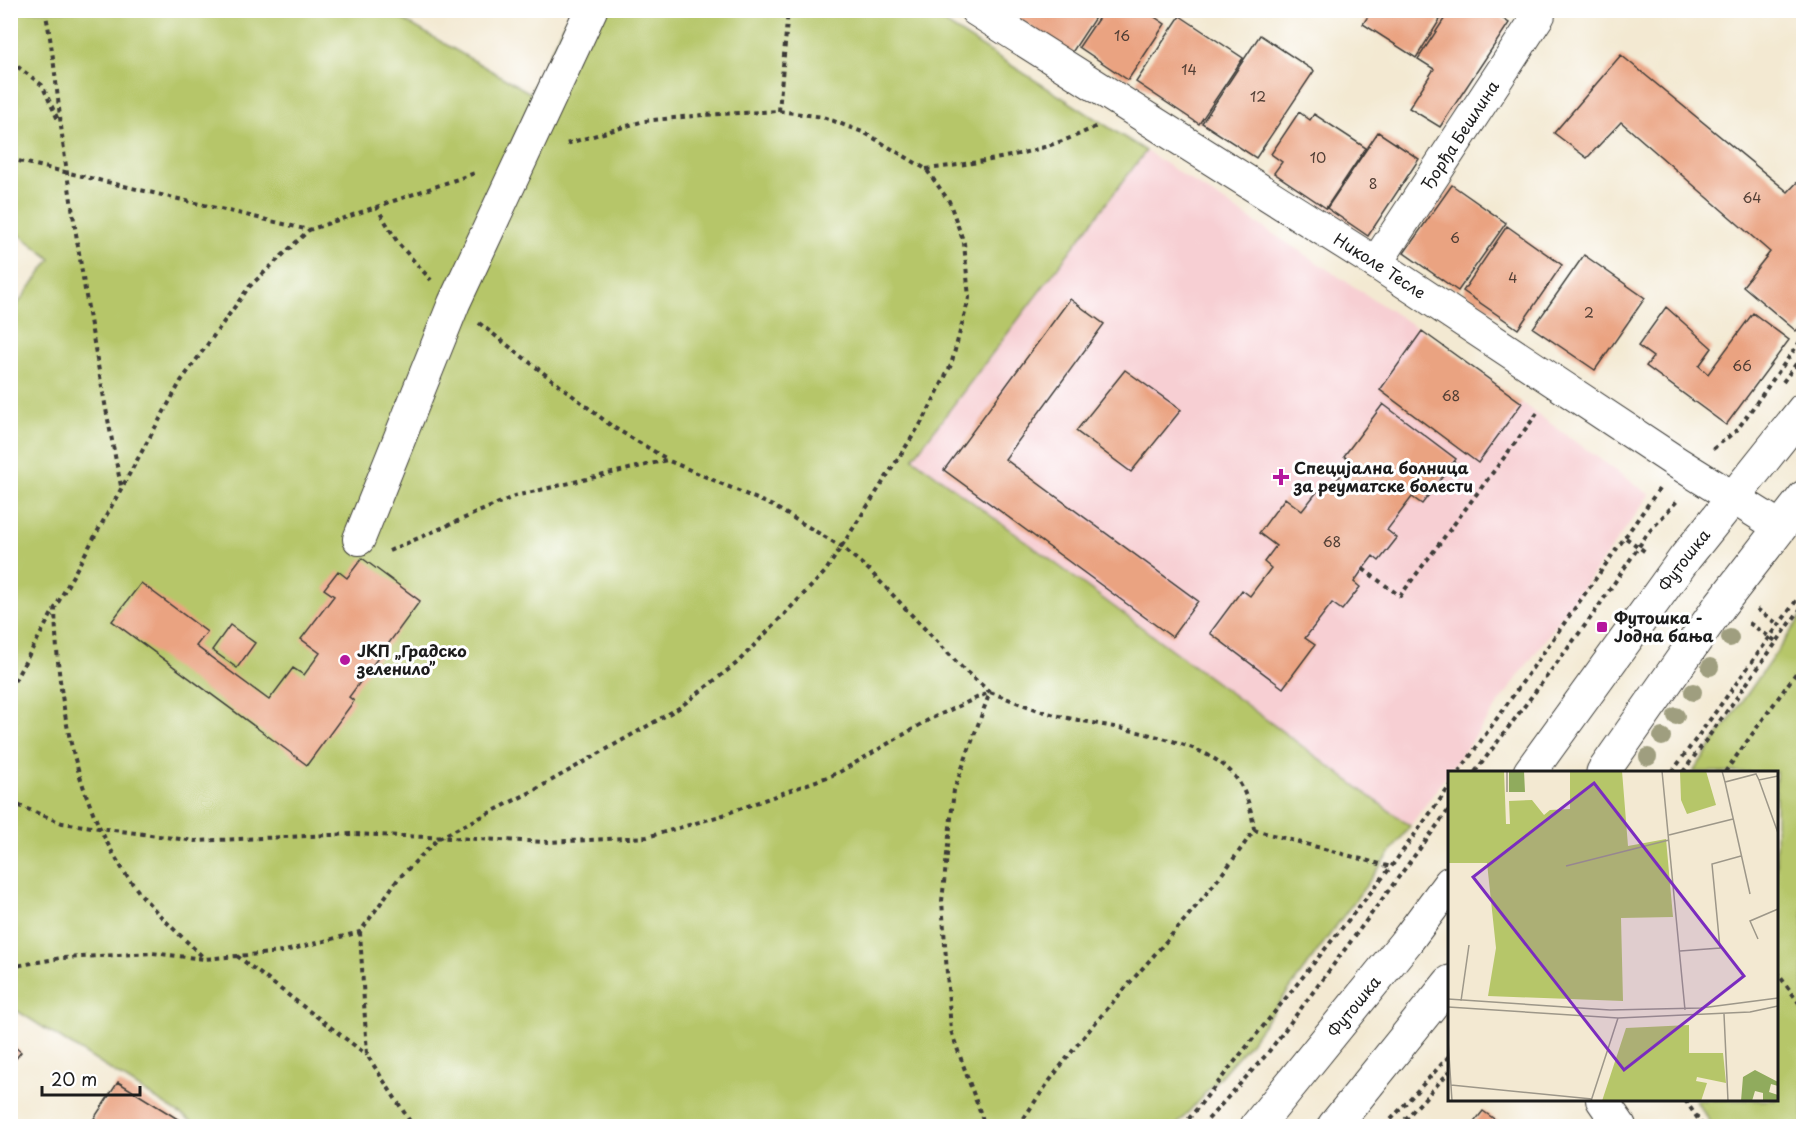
<svg xmlns="http://www.w3.org/2000/svg" width="1814" height="1137" font-family="'Playpen Sans',sans-serif">
  <rect width="100%" height="100%" fill="#fff"/>
  <filter id="ink" filterUnits="userSpaceOnUse"><feTurbulence type="fractalNoise" baseFrequency=".0167" numOctaves="2"/><feDisplacementMap in="SourceGraphic" scale="12" xChannelSelector="R" yChannelSelector="G"/><feConvolveMatrix kernelMatrix="1 2 1 2 8 2 1 2 1" color-interpolation-filters="sRGB"/></filter>
  <filter id="wash" filterUnits="userSpaceOnUse"><feTurbulence type="fractalNoise" baseFrequency=".008" numOctaves="4" result="noise"/><feDisplacementMap in="SourceGraphic" scale="24" xChannelSelector="R" yChannelSelector="G"/><feGaussianBlur stdDeviation="1.35" result="paint"/><feColorMatrix in="noise" values="0 0 0 0 0 0 0 0 0 0 0 0 0 0 0 0 0 1.4 0 .05"/><feComposite in="paint" operator="in"/></filter>
  <g filter="url(#wash)">
    <rect width="100%" height="100%" fill="#f3e9d2"/>
    <path fill="#f7cfd3" d="M1146 151 1422 331 1650 495 1410 826 913 458Z"/>
    <path fill="#b6c669" stroke="#697142" stroke-width="1.5" d="M10 11H388L530 93 571 11H926L1146 151 913 458 1410 826 1249 1044 1176 1126H199L11 1007V313L51 259 11 228Z
      M1803 614V1126H1713L1695 1100H1776V772H1693Z"/>
    <g id="blocks">
      <path fill="#eaa381" d="M1016 10H1100L1071 54 1013 15Z
        M1104 10H1144L1165 24 1128 80 1079 47Z
        M1372 10H1446L1416 58 1363 24Z
        M1450 10H1490L1509 23 1440 127 1409 108 1434 69 1418 59Z
        M1180 16 1243 58 1199 124 1136 82Z
        M1260 35 1314 71 1256 158 1202 123Z
        M1621 55 1788 192 1804 175V322L1796 331 1743 286 1770 252 1621 122 1587 158 1554 133Z
        M1299 112 1310 120 1314 114 1366 148 1326 208 1274 173 1282 162 1271 154Z
        M1378 132 1419 159 1368 236 1327 208Z
        M1452 185 1506 223 1458 291 1404 253Z
        M1507 226 1562 265 1518 329 1463 291Z
        M1584 255 1645 298 1595 370 1533 328Z
        M1070 299 1104 324 1005 459 1198 601 1172 637 944 470Z
        M1666 307 1712 348 1699 366 1708 374 1753 313 1789 340 1726 425 1646 366 1653 357 1638 346Z
        M1422 331 1522 403 1478 463 1380 390Z
        M1125 370 1181 410 1131 472 1076 431Z
        M1383 404 1456 459 1422 504 1412 497 1387 530 1397 538 1379 561 1373 556 1363 569 1354 582 1360 587 1342 610 1332 603 1305 638 1315 645 1283 688 1210 633 1242 590 1250 596 1271 568 1264 562 1276 546 1259 533 1285 498 1302 511 1324 483 1331 488 1351 462 1344 456Z
        M362 558 420 601 349 697 354 701 307 765 112 621 141 583 207 632 196 646 269 700 293 668 304 675 320 653 301 639 334 596 324 589 338 571 347 578Z
        M230 625 255 643 237 668 212 650Z
        M10 1043 21 1052 10 1066Z
        M118 1082 189 1126H89Z
        M1483 1111 1504 1126H1471Z"/>
    </g>
  </g>
  <g filter="url(#ink)">
    <use href="#blocks" fill-opacity="0" stroke="#3c3b37" stroke-width="1.5"/>
    <g fill="none" stroke-linecap="round" stroke-linejoin="round">
      <g stroke="#3c3b37" stroke-width="34">
        <g id="minor">
          <path id="s1" d="M976 10 1376 263 1676 462 1780 527"/>
          <path id="s2" d="M1376 263 1539 15 1532 10"/>
          <path d="M359 539 454 303 591 10"/>
          <path d="M1602 1100 1620 1126"/>
        </g>
      </g>
      <g stroke="#3c3b37" stroke-width="35">
        <g id="major">
          <path id="s3" d="M1530 772 1685 558 1804 409"/>
          <path d="M1603 772 1721 604 1804 497"/>
          <path id="s4" d="M1257 1126 1406 942 1450 883"/>
          <path d="M1334 1126 1450 982"/>
        </g>
      </g>
      <path stroke="#3c3b37" stroke-width="4" stroke-dasharray="4.5 4.5" stroke-linecap="butt" d="M45 10C56 64 59 119 67 173 82 278 100 382 121 486
        M10 61 42 85 59 122
        M779 111 788 10
        M10 159 309 230 478 172
        M926 169C987 162 1044 153 1099 125
        M376 206 398 243 431 280
        M479 323 613 427 667 459
        M1783 382 1804 353
        M1713 449 1737 430 1804 336
        M1626 538 1647 553
        M389 551 515 496 667 460 773 506 842 547 869 570 963 669 990 692 954 790 942 901 951 1031 985 1126
        M1363 569 1400 596 1539 411
        M55 607C57 698 73 792 123 870 144 903 175 930 203 957
        M1757 609 1779 625
        M1749 623 1777 642
        M10 689 181 381 249 287 309 230
        M1459 772 1659 489
        M1475 772 1592 616 1648 533 1677 501
        M1672 772 1804 590
        M1683 772 1804 604
        M1725 772 1804 662
        M10 802 62 823 195 841 353 834 549 842 647 837 720 816 838 773 930 719 990 692C1011 700 1033 709 1055 715 1103 727 1191 735 1228 769 1244 783 1252 809 1254 830
        M360 932 367 1055 413 1126
        M237 956 367 1055
        M10 967 61 958 119 955 152 953 205 959 281 952 360 932 398 879 439 838 533 791 679 708 737 663 825 572 925 417 951 365 969 298 964 243 949 201 926 169 865 133 823 117 779 111 703 115 644 121 566 144
        M1776 971 1804 1010
        M1685 1100 1703 1126
        M1019 1126C1086 1018 1183 935 1254 830L1391 867
        M1183 1126 1391 867 1450 786
        M1202 1126 1267 1054 1450 808
        M1385 1126 1450 1055
        M1399 1126 1450 1071"/>
      <use href="#minor" stroke="#fff" stroke-width="32"/>
      <use href="#major" stroke="#fff" stroke-width="33"/>
    </g>
    <g fill="#9f9e7f">
      <circle cx="1730" cy="638" r="9"/>
      <circle cx="1710" cy="667" r="9"/>
      <circle cx="1693" cy="692" r="9"/>
      <circle cx="1676" cy="716" r="9"/>
      <circle cx="1662" cy="737" r="9"/>
      <circle cx="1648" cy="757" r="9"/>
    </g>
  </g>
  <g fill="#b5179e" stroke="#fff" stroke-width="2">
    <path d="M1278 468h6v6h6v6h-6v6h-6v-6h-6v-6h6z"/>
    <rect x="1596" y="621" width="12" height="12" rx="3"/>
    <circle cx="345" cy="660" r="6"/>
  </g>
  <g text-anchor="middle" stroke-width="6" stroke-linejoin="round" paint-order="stroke">
    <g font-size="14" fill="#503e35">
      <text x="1122" y="41">16</text>
      <text x="1189" y="75">14</text>
      <text x="1258" y="102">12</text>
      <text x="1318" y="163">10</text>
      <text x="1373" y="189">8</text>
      <text x="1752" y="203">64</text>
      <text x="1455" y="243">6</text>
      <text x="1513" y="283">4</text>
      <text x="1589" y="318">2</text>
      <text x="1742" y="371">66</text>
      <text x="1451" y="401">68</text>
      <text x="1332" y="547">68</text>
    </g>
    <g font-size="16" fill="#1c1c1c" stroke="#fff">
      <text dy="6" stroke="none"><textPath href="#s2" startOffset="153">Ђорђа Бешлина</textPath></text>
      <text dy="6" stroke="none"><textPath href="#s1" startOffset="478">Николе Тесле</textPath></text>
      <text dy="6" stroke="none"><textPath href="#s3" startOffset="262">Футошка</textPath></text>
      <text dy="6" stroke="none"><textPath href="#s4" startOffset="154">Футошка</textPath></text>
    </g>
    <g font-size="16" font-weight="bold" fill="#1c1c1c" stroke="#fff" text-anchor="start">
      <text x="1294" y="474">Специјална болница<tspan x="1294" dy="18">за реуматске болести</tspan></text>
      <text x="1614" y="624">Футошка -<tspan x="1614" dy="18">Јодна бања</tspan></text>
      <text x="357" y="657">ЈКП „Градско<tspan x="357" dy="18">зеленило”</tspan></text>
    </g>
  </g>
  <g transform="translate(1448 771)">
    <rect width="330" height="330" fill="#f3e9d2"/>
    <path d="M0 0H56L58 53H62L61 30 84 29 96 44 102 39 122 38V0H174L180 75 218 68 225 146 173 147 175 230 40 225 48 177 39 92H0ZM232 0H258L268 34 239 43 233 29ZM241 254V282H275L278 312 249 306 248 310 259 312 253 330H154L178 257Z" fill="#b6c669"/>
    <path d="M61 0H76L77 21H61ZM307 299 330 311V315L323 313 321 321 330 324V330H315V322L307 320 304 330H293L295 306Z" fill="#90ab5d"/>
    <path fill="none" stroke="#9d9789" stroke-width="1.5" d="M59 0V21M214 0 237 239M274 0 277 11 308 3 311 9 330 5M311 9 330 62M277 11 302 123M221 64 285 48M118 95 221 69M310 168 302 150 330 138M232 180 272 177 264 93 293 85M0 228 162 239 253 237 330 227M13 230 21 174M0 236 170 247 302 241 330 235M276 243 280 330M0 269 4 330M3 314 144 328M143 330 170 247"/>
    <path fill="#7b2cbf" fill-opacity="0.15" stroke="#7b2cbf" stroke-width="3" d="M146 12 296 205 176 299 25 106Z"/>
    <rect width="330" height="330" fill="none" stroke="#1c1c1c" stroke-width="3"/>
  </g>
  <rect width="1814" height="1137" fill="none" stroke="#fff" stroke-width="36"/>
  <path d="M42 1086v9h98v-9" fill="none" stroke="#1c1c1c" stroke-width="3"/>
  <text x="51" y="1086" font-size="18" fill="#1c1c1c" stroke="#ffffff" stroke-width="4.5" paint-order="stroke">20 m</text>
</svg>
